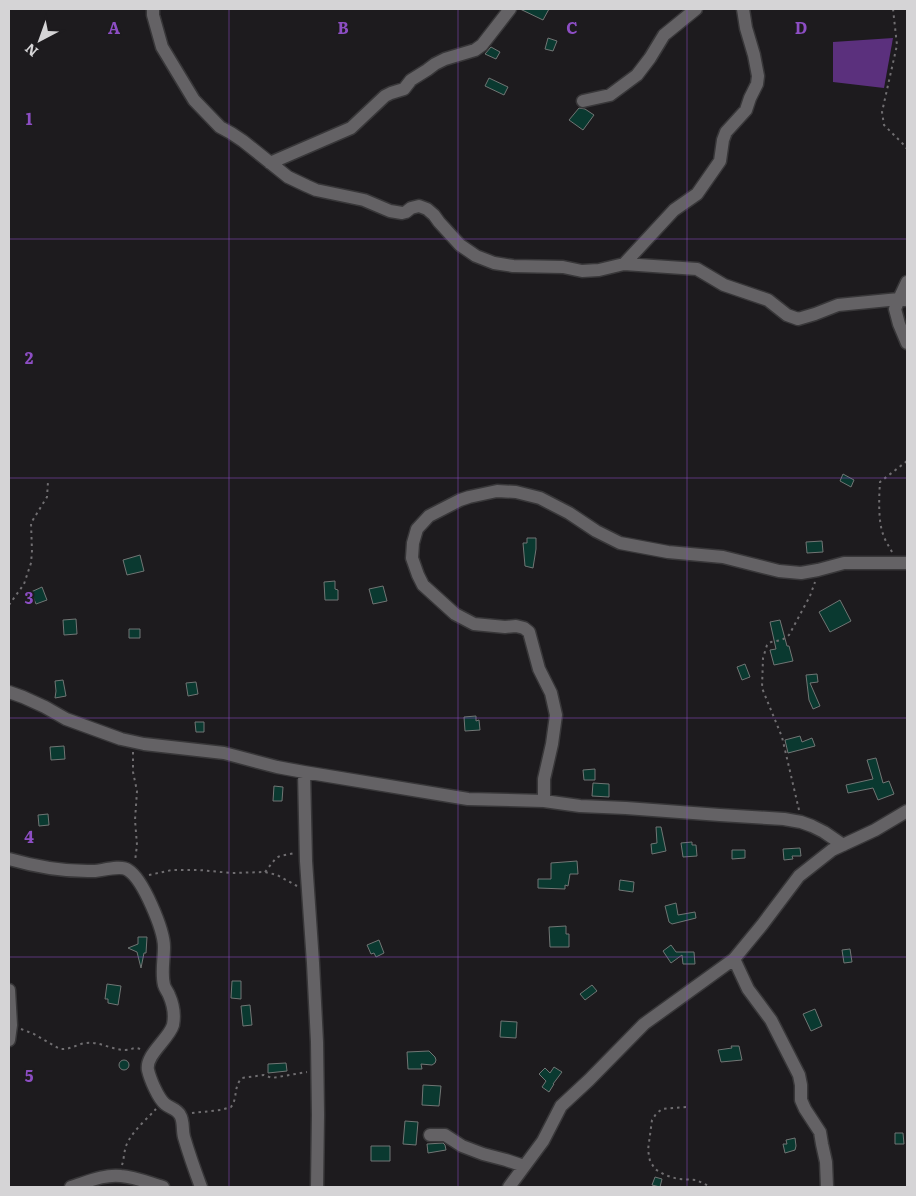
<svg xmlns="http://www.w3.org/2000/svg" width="916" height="1196" font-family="Literata,serif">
  <rect width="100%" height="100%" fill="#1d1b1e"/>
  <path fill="#5b307d" d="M893 38 884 88 833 82V42Z"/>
  <path fill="#0a3930" stroke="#717574" d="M520 9H549L543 20Z
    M548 38 557 41 553 51 545 49Z
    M491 47 500 52 496 59 485 54Z
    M489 78 508 87 504 95 485 86Z
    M579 108 585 109 594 115 583 130 569 120Z
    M843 474 854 480 851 487 840 481Z
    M527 538H536V549L533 568 525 566 523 543H527Z
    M822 541 823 552 807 553 806 542Z
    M140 555 144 571 127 575 123 560Z
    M335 581V589L338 590V600H325L324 582Z
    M383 586 387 601 373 604 369 589Z
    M42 587 47 600 36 604 31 592Z
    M840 600 851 621 830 632 819 612Z
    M76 619 77 634 64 635 63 620Z
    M780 620 787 646H789L793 661 774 665 770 650 776 649 770 622Z
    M129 629H140V638H129Z
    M745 664 750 677 742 680 737 667Z
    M817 674 818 682 810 683 820 706 813 709 809 700 806 675Z
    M63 680 66 696 55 698 56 691 55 681Z
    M196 682 198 694 188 696 186 683Z
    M476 716V721L479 720 480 730 465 731 464 717Z
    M195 722H204V732H196Z
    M800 736 802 742 812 738 815 746 788 753 785 740Z
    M64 746 65 759 51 760 50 747Z
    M876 758 883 783 889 781 894 794 878 800 873 788 848 793 846 785 873 779 867 760Z
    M595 769V780H584L583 770Z
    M593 783 609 784V797L592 796Z
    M274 786 283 787 282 801H273Z
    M48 814 49 825 39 826 38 815Z
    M656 827H661L666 851 652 854 651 844 657 843Z
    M692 842V845H696L697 856 683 857 681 843Z
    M800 848 801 856H792L793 859 784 860 783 849Z
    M732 850H745V858L732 859Z
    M577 861 578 874H570L568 886 565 885V889L538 888V879H551V863Z
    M620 880 634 882 633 892 619 890Z
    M676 903 678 915 695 912 696 918 672 924 669 922 665 906Z
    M566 926V934H569V947H550L549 927Z
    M138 937H147L146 953H144L141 968 137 952 128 948 138 944Z
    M379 940 384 953 376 957 374 953 371 954 367 945Z
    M671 945 676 952H694L695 964H683L682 955 671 963 663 951Z
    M850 949 852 962 844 963 842 950Z
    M232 981H241V999L231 998Z
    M107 984 121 986 118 1005 108 1003V999H105Z
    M592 985 597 991 585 1000 580 994Z
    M250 1005 252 1025 243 1026 241 1006Z
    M815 1009 822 1026 811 1031 803 1014Z
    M501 1021 517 1022 516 1038 500 1037Z
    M731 1046H739L742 1060 721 1062 718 1050 732 1048Z
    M429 1051 435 1057 436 1060 435 1063 432 1065 421 1064 422 1069H408L407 1052Z
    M119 1065a5 5 0 1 1 10 0a5 5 0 1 1-10 0Z
    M286 1063 287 1071 268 1073V1064Z
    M554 1067 562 1072 553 1084H554L549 1092 542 1087 546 1081 539 1074 545 1068 550 1073Z
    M423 1085 441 1086 439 1106 422 1105Z
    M405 1121 418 1122 416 1145 403 1144Z
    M895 1133H903L904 1144H895Z
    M795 1138 796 1146 795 1150 785 1153 783 1144H787L786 1140Z
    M443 1143 445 1145 446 1150 428 1153 427 1144Z
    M371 1146H390V1161H371Z
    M655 1177 662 1179 660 1187 652 1185Z"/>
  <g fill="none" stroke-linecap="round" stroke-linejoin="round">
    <g stroke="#383739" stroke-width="15">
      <path id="minor" d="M153 9V15L162 47 194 100 220 127 231 133 243 141 288 177 307 186 316 190 364 200 390 211 402 213 406 212 411 208 419 206 427 209 434 215 439 222 460 245 476 256 494 263 513 266 563 267 582 271 599 270 624 264 697 269 724 285 768 300 787 315 798 319 815 314 838 305 899 299 907 282
        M583 101 610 95 637 75 650 58 664 35 696 9
        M270 163 351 128 385 96 391 93 404 89 411 80 427 70 435 64 445 59 475 50 482 45 510 9
        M624 264 674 210 697 194 720 161 723 140 726 132 746 110 750 98 757 84 758 76 754 55 746 28 743 9
        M905 300 899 299 895 309 899 324 907 343
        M9 692 23 697 45 707 66 719 121 739 144 744 224 753 277 767 304 772 468 799 544 801 580 806 626 808 720 815 784 819 801 822 812 826 824 832 843 845
        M304 772 306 861 313 963 317 1042 318 1115 317 1187
        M544 801V779L552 744 556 715 551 693 539 669 529 632 524 628 516 626 505 627 474 624 455 614 423 585 418 575 412 558 413 543 417 529 429 516 460 500 469 497 497 491 516 492 540 498 569 513 596 531 620 543 668 552 723 557 779 571 801 573 818 570 844 563H907
        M9 859C37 867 66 872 95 871 104 870 121 865 128 870 143 879 164 930 164 947 164 960 161 973 164 985 165 989 168 992 169 995 173 1004 175 1015 173 1025 169 1039 145 1055 148 1070 150 1079 158 1098 165 1104 170 1108 177 1109 180 1115 184 1121 182 1130 184 1137 189 1154 195 1171 201 1187
        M734 959 748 989 771 1020 799 1075 801 1085V1100L805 1109 820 1132 822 1144 826 1162 827 1187
        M9 990 11 1025 9 1040
        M430 1135H445L462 1146 483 1154 506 1160 524 1166
        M71 1187C87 1182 104 1174 121 1176 135 1177 149 1183 163 1187
        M509 1187 543 1141 561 1106 589 1080 644 1024 734 959 762 925 799 876 832 850 875 830 907 811"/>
    </g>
    <path stroke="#706e71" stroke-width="2" stroke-dasharray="2.5 4" stroke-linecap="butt" d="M893 9 897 45 882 112 884 125 905 146 907 149
      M892 552C889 546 885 541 883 534 878 521 879 496 880 482L907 461
      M9 605 24 584 31 563 32 551 31 523 47 497 48 482
      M133 752V772L137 791 135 820 137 845 135 861
      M799 810 782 737 762 688 763 658 767 645 771 642 782 640 789 635 810 596 815 582
      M265 872 276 858 280 856 295 853
      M149 875 172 870H199L232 873 265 872 277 875 297 886
      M21 1029 34 1034 60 1049C70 1050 77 1044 86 1043 99 1041 112 1050 125 1050 133 1050 135 1045 143 1051
      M686 1107 662 1109 656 1114 652 1120 648 1150 650 1161 655 1169 665 1175 678 1179 696 1180 711 1187
      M192 1113 221 1110 231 1107C238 1098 233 1087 242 1078L264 1075 272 1078 307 1072
      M122 1165C124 1159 124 1152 126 1146 132 1131 146 1120 156 1109"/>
    <use href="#minor" stroke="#646265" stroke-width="12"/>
  </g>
  <path fill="none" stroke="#8d4ec4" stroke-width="1" stroke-opacity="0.55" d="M229 9V1187M458 9V1187M687 9V1187M9 239H907M9 478H907M9 718H907M9 957H907"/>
  <g font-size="16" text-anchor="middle" font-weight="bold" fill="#8d4ec4" stroke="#1d1b1e" stroke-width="4" stroke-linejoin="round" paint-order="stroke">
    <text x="114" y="34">A</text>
    <text x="343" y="34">B</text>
    <text x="572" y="34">C</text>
    <text x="801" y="34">D</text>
    <text x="29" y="125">1</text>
    <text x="29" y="364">2</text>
    <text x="29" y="604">3</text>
    <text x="29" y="843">4</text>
    <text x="29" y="1082">5</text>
  </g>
  <rect width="916" height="1196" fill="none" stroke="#d5d4d6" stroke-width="20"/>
  <g transform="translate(40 40) rotate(221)" stroke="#1d1b1e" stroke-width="4" paint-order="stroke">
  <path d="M0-4L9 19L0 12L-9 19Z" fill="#d5d4d6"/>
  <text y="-8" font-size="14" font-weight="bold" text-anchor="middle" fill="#d5d4d6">N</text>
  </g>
</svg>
